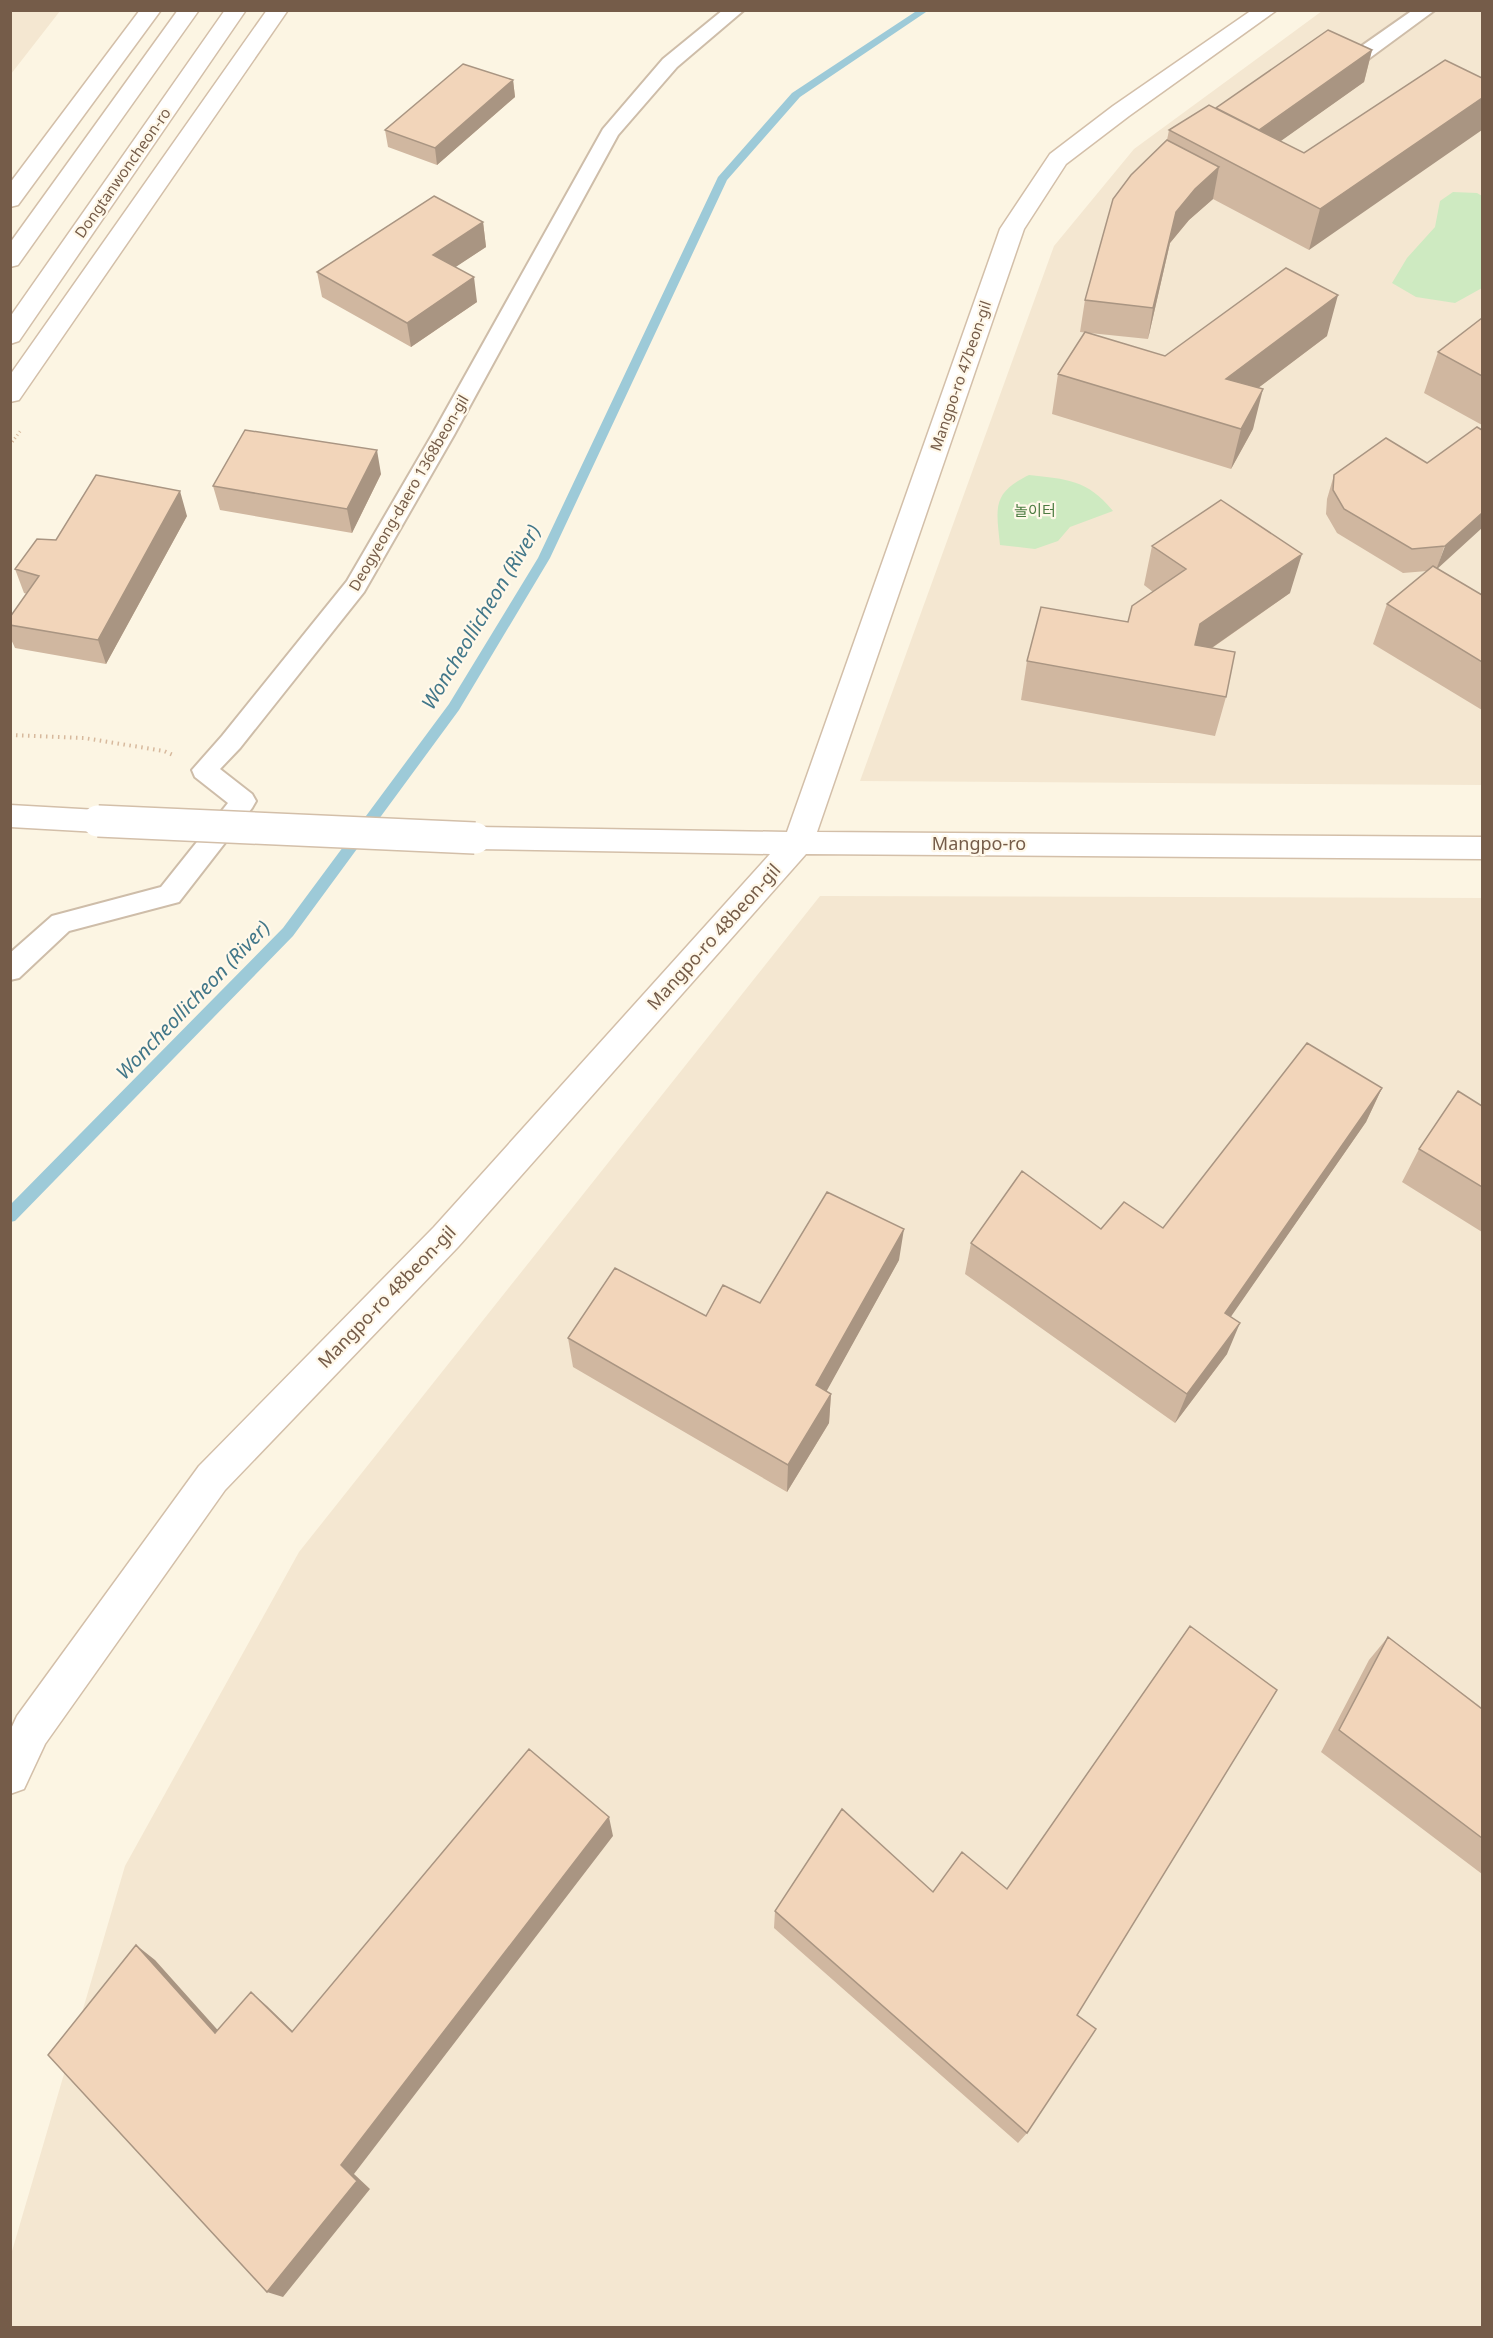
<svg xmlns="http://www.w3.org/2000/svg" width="1493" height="2338" font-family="'Noto Sans','Noto Sans KR',sans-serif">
  <rect width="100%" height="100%" fill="#fcf5e3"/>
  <path fill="#f4e7d1" d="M11 10 60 11 11 74 10 11Z
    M1322 11H1482V785L860 781 1054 246 1134 149Z
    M820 896 1482 898V2327L11 2328 10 2258 125 1866 299 1552Z"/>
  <path fill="#ceeac1" d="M1453 192 1477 193 1482 196V288L1455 303 1416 297 1392 283 1407 258 1435 227 1440 201Z
    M1029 475C1067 479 1088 480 1113 511L1070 527 1058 541 1035 549 1000 545C996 507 992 493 1029 475Z"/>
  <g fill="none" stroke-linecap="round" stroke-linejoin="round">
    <path fill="#9dcad8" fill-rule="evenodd" d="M918 10H929L800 97 727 180 550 558 459 710 293 936 15 1221 10 1222V1205L283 928 449 704 538 558 718 177 792 93Z"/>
    <g stroke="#cebda9" stroke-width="4">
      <path id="lane" d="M723 10H744L677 67 618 135 454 435 364 592 240 748 220 769 252 794 256 801 252 808 179 902 69 931 19 978 10 980V953L52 916 161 887 228 803 195 777 192 770 222 736 347 581 432 435 603 129 663 59Z
        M1413 10H1435L1367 60H1353L1351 56 1353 52Z"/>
    </g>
    <g stroke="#d3bfa9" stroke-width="3">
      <path id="secondary" d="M140 10H161L18 205 10 207V183Z
        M178 10H199L18 265 10 267V243Z
        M225 10H246L19 341 10 344V317Z
        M267 10H288L19 400 10 402V375Z
        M1252 10H1277L1129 116 1066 164 1024 229 817 832 1482 837V859L806 854 458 1247 225 1490 45 1744 24 1789 10 1794V1731L17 1716 199 1466 434 1227 770 854 475 849 465 846 460 838 465 830 475 827 787 832 1000 229 1050 154 1113 106Z
        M10 805 98 810 108 813 113 821 108 829 98 832 10 827Z"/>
    </g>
    <path stroke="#d7b99d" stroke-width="3" stroke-dasharray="1 3" stroke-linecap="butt" d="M10 445 21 430"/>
    <path stroke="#d7b99d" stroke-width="4" stroke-dasharray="1.5 4.5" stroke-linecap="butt" d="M10 735 84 738 164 751 173 755"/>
    <use href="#lane" fill="#fff" fill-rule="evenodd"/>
    <use href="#secondary" fill="#fff" fill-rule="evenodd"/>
    <g stroke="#d3bfa9" stroke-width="34" stroke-linecap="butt">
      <path id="secondary-bridge" d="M98 821 475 838"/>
    </g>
    <use href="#secondary-bridge" stroke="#fff" stroke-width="31"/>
  </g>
  <path fill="#d0b7a0" d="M1372 50 1364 82 1280 141 1304 153 1445 60 1309 250 1213 199 1189 220 1170 243 1148 339 1080 332 1085 300 1167 140 1169 130 1216 108Z
    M513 80 515 97 437 165 388 147 385 130Z
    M483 222 486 247 455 267 477 302 411 347 322 297 317 272Z
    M1482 319V425L1424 393 1438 352Z
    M1327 336 1258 388 1253 429 1231 469 1052 414 1058 374 1165 356Z
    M1482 430 1437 569 1482 595V710L1373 644 1387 604 1427 571 1403 573 1337 533 1326 514 1327 499 1334 475 1427 463Z
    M381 474 352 533 220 510 213 486Z
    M187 516 106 664 15 648 10 637V617L27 594 24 593 15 569 56 540Z
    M1152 546 1290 593 1212 648 1226 697 1215 736 1021 700 1027 661 1128 622 1153 592 1144 585Z
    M1382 1088 1366 1122 1230 1317 1227 1354 1175 1423 965 1274 971 1243 1101 1229 1163 1228Z
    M1482 1106V1232L1402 1182 1419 1149Z
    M899 1260 826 1391 831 1394 829 1423 787 1492 573 1367 568 1338 706 1316 760 1303Z
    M1388 1637 1481 1707 1482 1705V1874L1321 1752 1369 1660Z
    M933 1892 1077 2015 1027 2133 1018 2143 774 1928 775 1911Z"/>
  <path fill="#a99582" d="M1372 50 1364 82 1243 168 1250 137Z
    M513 80 515 97 437 165 435 148Z
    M1482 98V130L1309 250 1320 209Z
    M1219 167 1213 199 1189 220 1170 243 1148 339 1153 308 1176 212 1195 189Z
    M483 222 486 247 436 280 433 255Z
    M474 277 477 302 411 347 407 323Z
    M1338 295 1327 336 1217 419 1226 379Z
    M1263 389 1253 429 1231 469 1241 429Z
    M377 450 381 474 352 533 347 509Z
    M180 491 187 516 106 664 98 640Z
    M1482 513V528L1436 570 1445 546Z
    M1302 554 1290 593 1190 663 1200 624Z
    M1382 1088 1366 1122 1212 1344 1225 1313Z
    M904 1229 899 1260 814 1414 816 1385Z
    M1240 1323 1227 1354 1175 1423 1187 1394Z
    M831 1394 829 1423 787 1492 788 1465Z
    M609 1817 613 1836 354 2174 370 2189 283 2297 267 2292 341 2165Z
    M136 1945 155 1960 232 2046 215 2033Z
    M251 1992 267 2006 307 2045 292 2032Z"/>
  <path fill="#f2d5ba" stroke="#a99582" stroke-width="1.5" d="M1328 30 1372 50 1259 130 1216 108Z
    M1445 60 1482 78V98L1320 209 1169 130 1209 105 1304 153Z
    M463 64 513 80 435 148 385 130Z
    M1167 140 1219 167 1195 189 1176 212 1153 308 1085 300 1113 199 1131 175Z
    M434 196 483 222 433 255 474 277 407 323 317 272Z
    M1286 268 1338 295 1226 379 1263 389 1241 429 1058 374 1085 332 1165 356Z
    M1482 318V376L1438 352Z
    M1477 427 1482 430V513L1445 546 1412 549 1344 509 1333 490 1334 475 1386 438 1427 463Z
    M245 430 377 450 347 509 213 486Z
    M96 475 180 491 98 640 10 625V617L39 576 15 569 37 539 56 540Z
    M1221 500 1302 554 1200 624 1195 645 1235 652 1226 697 1027 661 1041 607 1128 622 1132 606 1186 569 1152 546Z
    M1433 566 1482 595V662L1387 604Z
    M1307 1043 1382 1088 1225 1313 1240 1323 1187 1394 971 1243 1022 1171 1101 1229 1124 1202 1163 1228Z
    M1458 1091 1482 1106V1187L1419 1149Z
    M827 1192 904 1229 816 1385 831 1394 788 1465 568 1338 615 1268 706 1316 723 1285 760 1303Z
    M1190 1626 1277 1690 1077 2015 1096 2029 1027 2133 775 1911 842 1809 933 1892 962 1852 1007 1889Z
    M1388 1637 1482 1709V1838L1339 1730Z
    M529 1749 609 1817 341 2165 357 2181 267 2292 48 2055 136 1945 215 2033 251 1992 292 2032Z"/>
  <g text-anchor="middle" stroke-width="4.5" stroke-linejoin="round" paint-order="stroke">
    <g font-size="15" fill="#755c49" stroke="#fff8e9">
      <text transform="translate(123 173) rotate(-55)" y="5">Dongtanwoncheon-ro</text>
      <text transform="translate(961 376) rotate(-71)" y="5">Mangpo-ro 47beon-gil</text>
      <text transform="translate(409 493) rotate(-60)" y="5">Deogyeong-daero 1368beon-gil</text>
    </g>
    <g font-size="15" fill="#4c7b41" stroke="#fff8e9">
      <text x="1035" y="516">놀이터</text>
    </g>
    <g font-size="18" fill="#755c49" stroke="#fff8e9">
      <text x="979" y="850">Mangpo-ro</text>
      <text transform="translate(714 937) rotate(-48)" y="6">Mangpo-ro 48beon-gil</text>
      <text transform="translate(387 1297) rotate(-46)" y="6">Mangpo-ro 48beon-gil</text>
    </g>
    <g font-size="20" font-style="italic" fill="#427789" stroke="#fff8e9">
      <text transform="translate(481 617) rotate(-59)" y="7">Woncheollicheon (River)</text>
      <text transform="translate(193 1000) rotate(-46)" y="7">Woncheollicheon (River)</text>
    </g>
  </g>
  <rect width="1493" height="2338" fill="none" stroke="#755c49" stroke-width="24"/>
</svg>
